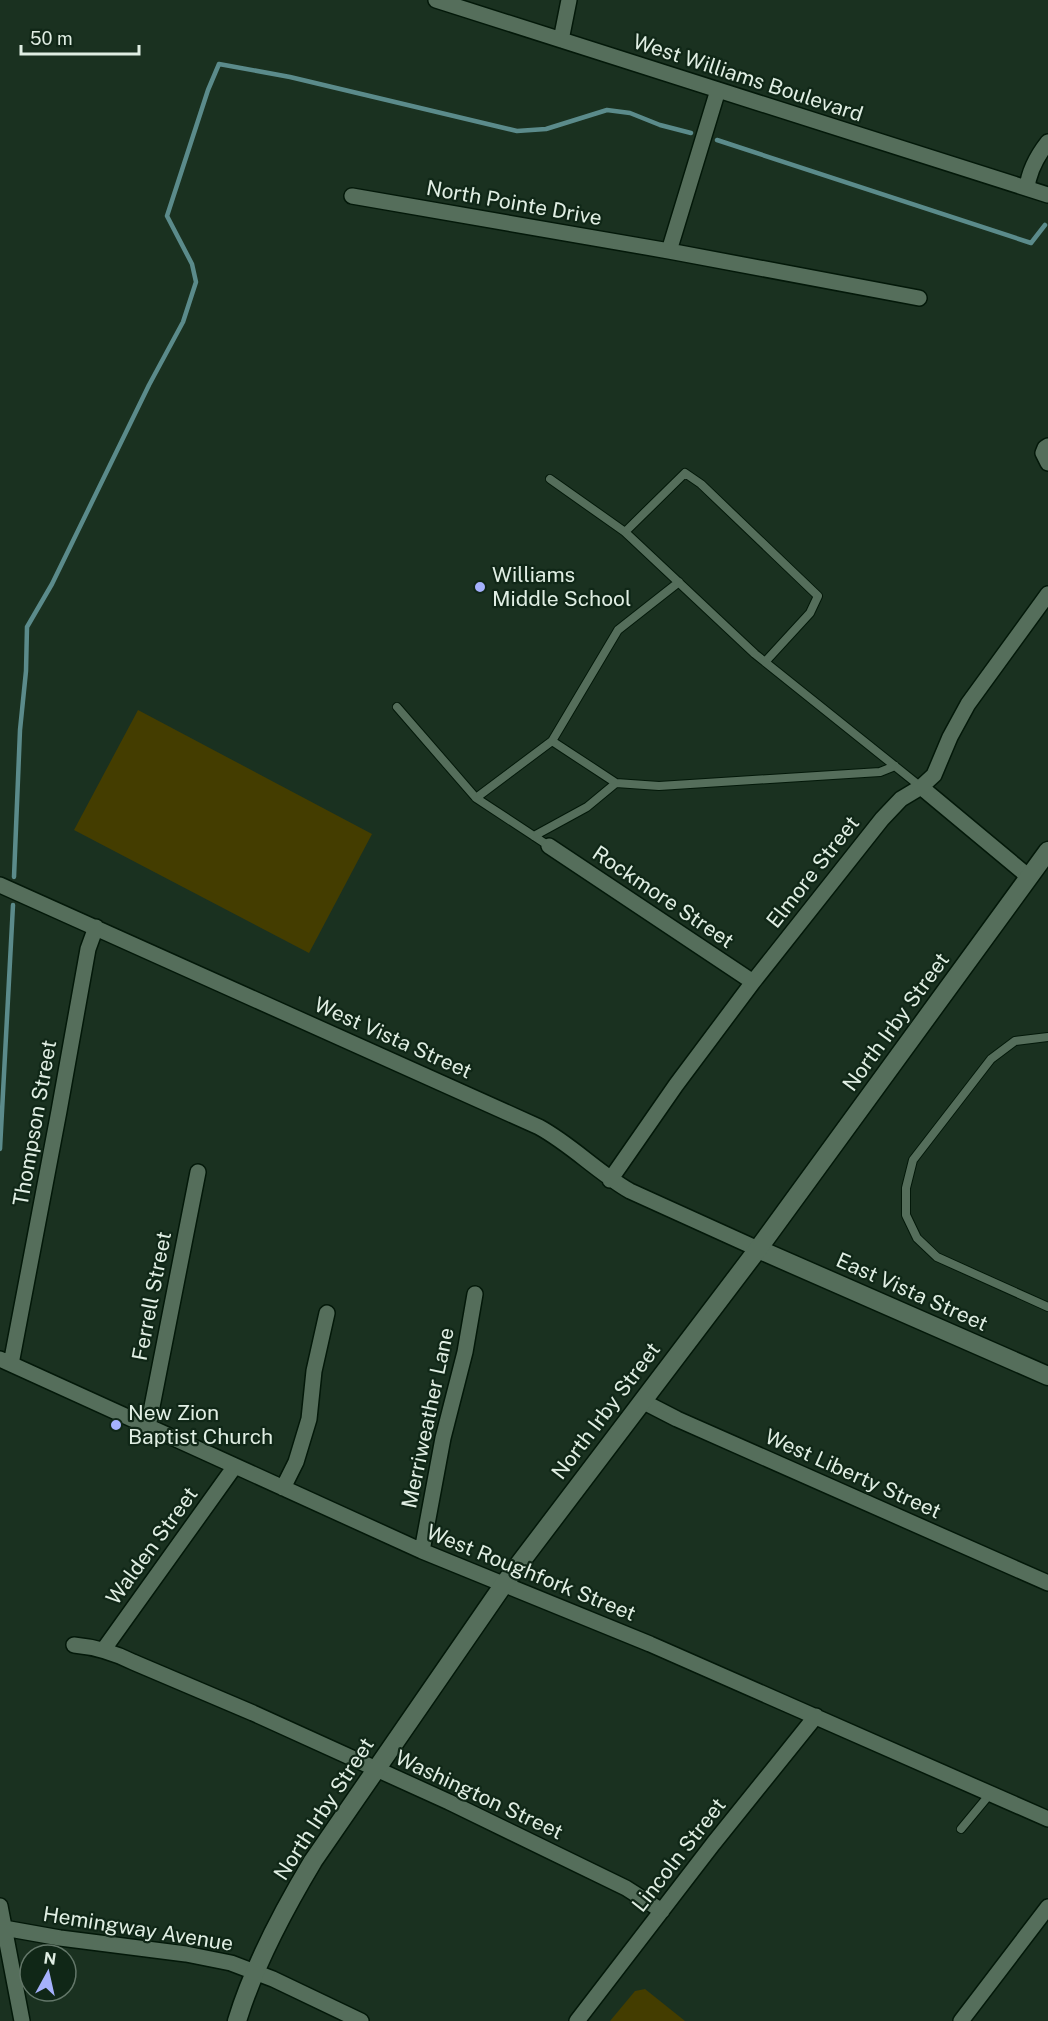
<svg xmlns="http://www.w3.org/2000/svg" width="1048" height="2021" font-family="'Public Sans',sans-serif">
  <rect width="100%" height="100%" fill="#1a3120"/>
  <path fill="#443d00" d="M138 710 372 834 309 953 74 830Z
    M645 1989 685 2021H610L635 1991Z"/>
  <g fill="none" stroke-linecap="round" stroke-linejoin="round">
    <path stroke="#5b8b8b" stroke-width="4.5" d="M717 140 1031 243 1045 225
      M14 877 20 730 26 671 27 627 52 584 149 385 183 322 196 282 192 264 167 216 208 90 219 64 290 77 517 131 546 129 607 110 630 113 660 125 691 133
      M0 1149 13 905"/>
    <g stroke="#031809" stroke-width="10">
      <path id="service" d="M550 479 625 532 755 654 921 787
        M625 532 685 473 701 484 818 596 810 613 765 662
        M397 707 476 798 552 741 618 630 679 582
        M552 741 616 783 659 786 880 772 895 766
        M476 798 549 846
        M534 836 587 807 616 783
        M1048 1037 1015 1041 991 1059 913 1160 906 1188V1215L917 1238 937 1257 1048 1307
        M961 1829 990 1794"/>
    </g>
    <g stroke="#031809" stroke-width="18">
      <path id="minor" d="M436 0 1048 195
        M561 40 569 0
        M1027 188C1029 170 1037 156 1048 142
        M352 196 669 251 919 298
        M669 251 718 90
        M1048 446 1045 448 1043 453 1048 463
        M921 787 1029 877
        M549 846 753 982
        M0 885 539 1127C572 1145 597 1172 630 1191L758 1249
        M610 1180 676 1085 753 982 882 819 901 799 921 787 934 775 950 737 968 704 1048 594
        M0 1359 422 1551 650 1644 1048 1819
        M11 1364 59 1111 88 949 96 927
        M642 1401 677 1419 1048 1583
        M148 1427 198 1172
        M283 1488 296 1462 309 1419 314 1371 327 1313
        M422 1551 443 1438 465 1352 475 1294
        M74 1645C96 1647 113 1652 133 1662L253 1713 449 1802 626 1888 662 1911
        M104 1649 235 1466
        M0 1906 22 2021
        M4 1928 60 1938 186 1954 231 1963 273 1979 361 2021
        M577 2021 713 1844 816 1716
        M961 2021 1048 1907"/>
    </g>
    <g stroke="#031809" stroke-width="21">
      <path id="tertiary" d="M758 1249 1048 1376"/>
    </g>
    <g stroke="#031809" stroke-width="21">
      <path id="secondary" d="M237 2021C254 1965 283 1911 313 1861L504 1584 758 1249 1048 851"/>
    </g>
    <use href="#service" stroke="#556e5b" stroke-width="8"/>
    <use href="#minor" stroke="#556e5b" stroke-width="15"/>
    <use href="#tertiary" stroke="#556e5b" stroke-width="18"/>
    <use href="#secondary" stroke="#556e5b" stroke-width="18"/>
  </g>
  <g fill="#a5b1fc" stroke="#102717" stroke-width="2">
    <circle cx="480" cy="587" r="6"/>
    <circle cx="116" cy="1425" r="6"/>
  </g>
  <g text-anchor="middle" stroke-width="4.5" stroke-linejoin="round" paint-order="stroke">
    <g font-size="21" fill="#e0eee3" stroke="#102717">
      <text transform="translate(748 78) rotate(18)" y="7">West Williams Boulevard</text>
      <text transform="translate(514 203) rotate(10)" y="7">North Pointe Drive</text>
      <text transform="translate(813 872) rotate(-52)" y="7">Elmore Street</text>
      <text transform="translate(663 897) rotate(34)" y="7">Rockmore Street</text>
      <text transform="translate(896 1022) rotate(-54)" y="7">North Irby Street</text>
      <text transform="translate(393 1038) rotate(24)" y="7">West Vista Street</text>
      <text transform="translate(35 1123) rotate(-80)" y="7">Thompson Street</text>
      <text transform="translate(912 1292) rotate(24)" y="7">East Vista Street</text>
      <text transform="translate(152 1296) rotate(-79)" y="7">Ferrell Street</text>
      <text transform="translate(606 1411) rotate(-53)" y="7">North Irby Street</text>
      <text transform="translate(428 1418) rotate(-78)" y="7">Merriweather Lane</text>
      <text transform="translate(853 1474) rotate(24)" y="7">West Liberty Street</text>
      <text transform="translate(152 1546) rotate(-54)" y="7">Walden Street</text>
      <text transform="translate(531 1573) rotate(22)" y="7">West Roughfork Street</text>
      <text transform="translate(479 1795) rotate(25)" y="7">Washington Street</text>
      <text transform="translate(324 1809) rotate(-57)" y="7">North Irby Street</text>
      <text transform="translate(679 1855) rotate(-52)" y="7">Lincoln Street</text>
      <text transform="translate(138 1929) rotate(9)" y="7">Hemingway Avenue</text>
    </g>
    <g font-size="21" fill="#e0eee3" stroke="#102717" text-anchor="start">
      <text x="492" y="582">Williams<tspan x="492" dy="24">Middle School</tspan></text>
      <text x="128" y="1420">New Zion<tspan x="128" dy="24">Baptist Church</tspan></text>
    </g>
  </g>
  <g transform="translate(48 1973) rotate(8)"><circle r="28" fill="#102717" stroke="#637769" stroke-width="1.5"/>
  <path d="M0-4.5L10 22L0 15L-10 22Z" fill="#a5b1fc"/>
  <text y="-9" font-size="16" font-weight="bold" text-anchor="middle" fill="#e0eee3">N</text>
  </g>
  <path d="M21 45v9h118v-9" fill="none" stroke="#e0eee3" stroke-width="3"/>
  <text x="30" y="45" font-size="18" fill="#e0eee3" stroke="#102717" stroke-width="4.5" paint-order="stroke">50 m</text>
</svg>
